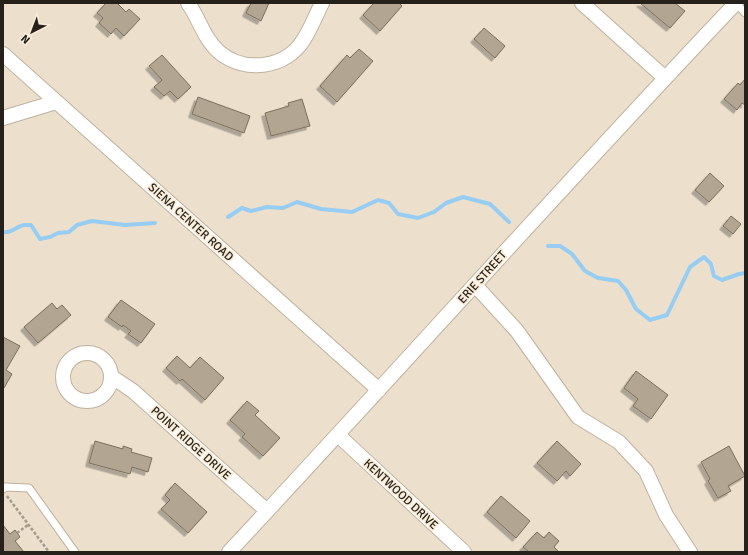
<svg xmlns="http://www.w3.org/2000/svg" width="748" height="555" font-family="Signika,sans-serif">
  <defs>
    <filter id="shadow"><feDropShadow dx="-3.5" dy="3.5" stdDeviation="0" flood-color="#0004"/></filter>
  </defs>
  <rect width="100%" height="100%" fill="#ece0cc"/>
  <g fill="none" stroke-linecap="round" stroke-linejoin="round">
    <path stroke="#97cdf3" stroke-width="4" d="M228 217 242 208 251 211 267 207 283 208 297 202 321 209 352 212 378 200 389 203 398 214 418 218 434 212 446 203 463 197 490 204 509 222
      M3 232C11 234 17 226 24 225 26 225 29 225 31 225L40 239 50 237 58 233 69 232 77 225 92 221 125 225 155 223
      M548 246H560L572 254 585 271 598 278 618 281 626 290 636 309 650 320 667 315 690 267 704 257 711 264 714 276 722 280 739 274 745 273"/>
  </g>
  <path fill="#b2a693" stroke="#7a6f5d" filter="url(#shadow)" d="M106 3H117L126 12 129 9 140 19 124 36 116 28 111 34 99 23 103 18 97 13Z
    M251 3H269L261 21 246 13Z
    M374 3H399L402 6 380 31 363 15Z
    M640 3H675L685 11 670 28Z
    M484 28 505 46 495 58 474 39Z
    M359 49 373 61 337 102 320 86 347 55 350 58Z
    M162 55 191 87 178 99 170 91 164 96 154 87 162 80 149 66Z
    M745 79V105L742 103 737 110 724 99 738 83 740 85Z
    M198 97 250 116 244 133 192 114Z
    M302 99 310 126 271 136 265 113 289 106 288 103Z
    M710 173 724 186 709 202 695 190Z
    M731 216 741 224 733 234 723 226Z
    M121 300 155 324 141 343 128 334 131 331 123 325 122 327 108 317Z
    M52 303 57 309 62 305 71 315 38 343 24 327Z
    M3 337 20 346 6 370 12 374 4 388 3 387Z
    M177 356 190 368 200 357 224 378 205 400 182 379 180 381 166 368Z
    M636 371 668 395 651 419 633 406 638 399 624 388Z
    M247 401 259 411 255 415 280 438 263 456 242 437 245 434 230 420Z
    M95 441 123 449V446L132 449 131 452 152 458 148 472 132 467 130 474 89 463Z
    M557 441 581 464 570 476 566 471 557 481 537 463Z
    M729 446 745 476 728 486 731 491 718 498 708 481 710 479 701 462Z
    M175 483 207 512 188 533 161 509 170 500 165 495Z
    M501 496 530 521 516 538 487 512Z
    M3 525 10 534 15 530 20 537 15 541 24 552H3Z
    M537 532 544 538 549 532 559 541 554 547 559 552H529L523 547Z"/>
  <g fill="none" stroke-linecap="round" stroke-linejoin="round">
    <g stroke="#beb29f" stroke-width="9">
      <path id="service" d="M736 3 745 13
        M3 489 5 487 29 488 75 552"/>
    </g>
    <g stroke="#beb29f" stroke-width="16">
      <path id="minor" d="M188 3C199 18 204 39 219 52 245 74 287 68 304 39 311 28 316 15 322 3
        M582 3 665 78
        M3 54 379 390
        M3 118 56 102
        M475 285 517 331 578 417 619 442 646 471 666 515 690 552
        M63 377a24 24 0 1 1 48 0a24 24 0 1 1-48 0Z
        M112 377 133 391 267 511
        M338 435 464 552
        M229 552C399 370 564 184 736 3"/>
    </g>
    <path stroke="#a39a8b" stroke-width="2.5" stroke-dasharray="3 2" stroke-linecap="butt" d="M7 496 49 552
      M17 533 28 525"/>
    <use href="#service" stroke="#fff" stroke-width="7"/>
    <use href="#minor" stroke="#fff" stroke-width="14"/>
  </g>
  <g text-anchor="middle" stroke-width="3.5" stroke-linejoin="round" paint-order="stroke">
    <g font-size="12" fill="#26211a" stroke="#f9edd9">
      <text transform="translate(191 222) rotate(42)" y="4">SIENA CENTER ROAD</text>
      <text transform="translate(482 277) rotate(-48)" y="4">ERIE STREET</text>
      <text transform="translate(191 443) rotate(42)" y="4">POINT RIDGE DRIVE</text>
      <text transform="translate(401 494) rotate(43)" y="4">KENTWOOD DRIVE</text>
    </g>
  </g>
  <rect width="748" height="555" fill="none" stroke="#26211a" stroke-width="8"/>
  <g transform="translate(32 32) rotate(222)" stroke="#f9edd9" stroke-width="3" paint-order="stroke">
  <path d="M0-3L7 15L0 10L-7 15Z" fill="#26211a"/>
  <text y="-6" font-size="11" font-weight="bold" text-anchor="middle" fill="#26211a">N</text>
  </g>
</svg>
